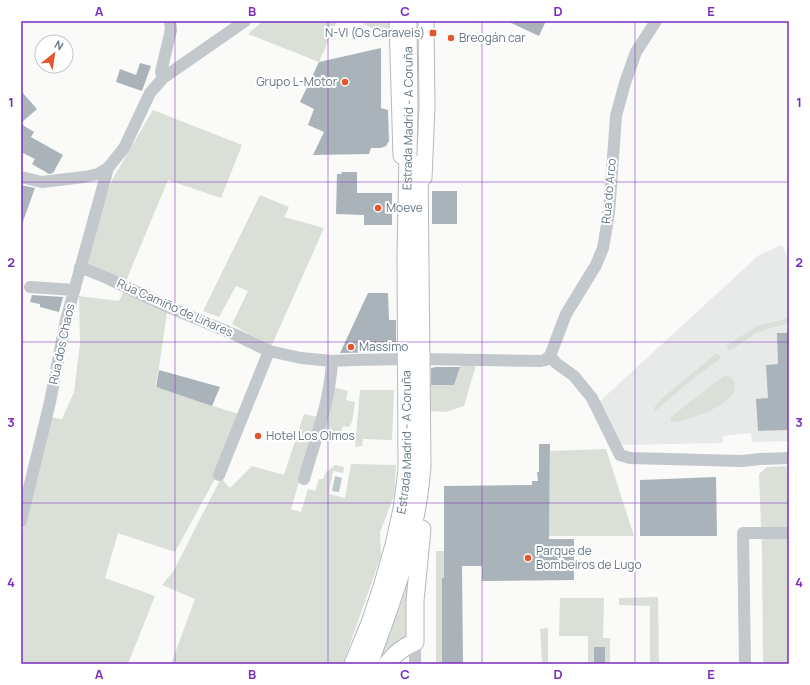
<svg xmlns="http://www.w3.org/2000/svg" width="810" height="685" font-family="Manrope,sans-serif">
  <rect width="100%" height="100%" fill="#fafaf8"/>
  <path fill="#e8e9e9" d="M782 245 789 261V441L752 442 751 433 723 436V443L619 445 600 401 759 255Z"/>
  <path fill="#dadfd7" d="M263 21H337L319 62 248 34Z
    M359 21H390V38Z
    M153 110 242 145 221 198 168 180 126 281 84 265 81 260 112 180Z
    M260 195 289 207 284 217 324 228 271 347 232 324 248 291 236 286 219 317 203 311Z
    M124 291 167 313 159 367 155 387 238 414 216 477 175 552 118 533 105 578 155 596 128 664H21V540L41 445 49 417 62 419 74 392 80 344 79 296 119 301Z
    M789 318V323L758 332 729 351 726 346 757 326Z
    M717 353 721 358 689 382 655 411 654 408 661 399Z
    M460 365H476L464 406 446 412 429 411V385H454Z
    M725 375C729 376 733 378 734 382 743 403 686 422 672 422L670 419 671 417Z
    M332 387 348 391 346 400 355 402 352 422 349 427 343 426 338 442 322 433Z
    M360 390H394L392 440 363 439 362 446 355 447Z
    M304 414 318 417 291 509 301 512 308 489 315 491 319 479H323L326 472 335 465 344 467 343 473 333 471 329 494 345 498 351 464 396 465 394 496 380 532 381 556 343 664H171L195 599 162 585 173 572 221 478 230 488 252 466 284 475Z
    M606 449 634 536H549L550 451Z
    M789 466V664H763L762 551 759 474 767 467Z
    M436 551H444V578H442V664H436Z
    M409 579 411 581 408 638 389 651 378 664 402 600Z
    M658 597 659 664H650V606L619 605V598Z
    M560 598H604L603 638H610V664H588V636H559Z
    M548 628V664H542L540 629Z"/>
  <path fill="#bbc7cb" d="M335 476 342 478 339 492 332 491Z"/>
  <path fill="#aab3b9" d="M507 21H546L539 36Z
    M381 48V108L388 110 389 141 386 146 381 148H371L369 154 313 155 324 132 308 125 314 109 300 102 319 62Z
    M140 63 151 66 142 91 116 82 120 69 136 75Z
    M21 91 37 109 21 123Z
    M21 124 34 132 31 137 63 155 53 173 49 174 32 164 35 159 21 152Z
    M342 172H357V193H392V225H364V215L336 214 337 174H341Z
    M21 185 35 188 22 224H21Z
    M432 191H457V224H432Z
    M368 293H388L389 320H396V352L340 353Z
    M32 295 63 297 59 312 40 307V304L30 302Z
    M777 333H789V430L758 431 756 399 768 398 766 365 778 364Z
    M436 367H460L454 385H431V368Z
    M159 370 220 387 212 406 156 387Z
    M539 444H550L549 539H574V580L482 581V566H462L463 664H442V578H444V486L532 485V481H538L537 472H539Z
    M716 477 717 536H640V480Z
    M594 647H605V664H594Z"/>
  <g fill="none" stroke-linecap="round" stroke-linejoin="round">
    <g stroke="#b5babe" stroke-width="17">
      <path id="major" d="M397 21 401 156
        M424 178 427 106 426 21"/>
    </g>
    <g stroke="#b4b9bd" stroke-width="19">
      <g id="highway">
        <path id="s1" d="M353 664 370 623 382 587 394 545 402 509 407 470 406 254 409 106 408 21"/>
        <path d="M369 664C393 598 417 537 422 466L419 164"/>
        <path d="M387 664C395 653 403 647 415 642V601L422 529"/>
      </g>
    </g>
    <path stroke="#c3c8cc" stroke-width="12" d="M163 78 161 72 171 30 170 21
      M21 177 42 182 84 177 98 174 108 168 124 148 150 93 163 78 245 21
      M80 267 107 278 166 306 238 336 269 351 301 358 332 361 353 360 407 359
      M30 287 74 290
      M550 356 556 363 574 376 592 398 620 455 630 458 742 461 760 459 789 458
      M422 359 541 361 545 360 550 356 566 314 596 265 603 248 609 213 616 116 625 83 636 52 656 21
      M219 475 269 351
      M304 479C315 440 330 402 332 361
      M21 521 50 402 66 320 108 168
      M415 664V642
      M745 664 743 533H789"/>
    <use href="#major" stroke="#fff" stroke-width="15"/>
    <use href="#highway" stroke="#fff" stroke-width="17"/>
  </g>
  <path fill="none" stroke="#7b2cbf" stroke-width="1" stroke-opacity="0.55" d="M175 21V664M328 21V664M482 21V664M635 21V664M21 182H789M21 342H789M21 503H789"/>
  <g fill="#e4572e" stroke="#fff" stroke-width="1.5">
    <rect x="429" y="29" width="8" height="8" rx="2"/>
    <circle cx="451" cy="38" r="4"/>
    <circle cx="345" cy="82" r="4"/>
    <circle cx="378" cy="208" r="4"/>
    <circle cx="351" cy="347" r="4"/>
    <circle cx="258" cy="436" r="4"/>
    <circle cx="528" cy="558" r="4"/>
  </g>
  <g text-anchor="middle" stroke-width="4" stroke-linejoin="round" paint-order="stroke">
    <g font-size="12" fill="#657683" stroke="#fff" text-anchor="start">
      <text x="425" y="37" text-anchor="end">N-VI (Os Caraveis)</text>
      <text x="459" y="42">Breogán car</text>
      <text x="337" y="86" text-anchor="end">Grupo L-Motor</text>
      <text x="386" y="212">Moeve</text>
      <text x="359" y="351">Massimo</text>
      <text x="266" y="440">Hotel Los Olmos</text>
      <text x="536" y="555">Parque de<tspan x="536" dy="14">Bombeiros de Lugo</tspan></text>
    </g>
    <g font-size="12" fill="#657683" stroke="#fff">
      <text dy="4" stroke="none"><textPath href="#s1" startOffset="554">Estrada Madrid - A Coruña</textPath></text>
      <text transform="translate(609 191) rotate(-85)" y="4">Rúa do Arco</text>
      <text transform="translate(175 308) rotate(24)" y="4">Rúa Camiño de Liñares</text>
      <text transform="translate(62 344) rotate(-78)" y="4">Rúa dos Chaos</text>
      <text dy="4" stroke="none"><textPath href="#s1" startOffset="230">Estrada Madrid - A Coruña</textPath></text>
    </g>
  </g>
  <rect width="810" height="685" fill="none" stroke="#ffffff" stroke-width="44"/>
  <g transform="translate(54 54) rotate(30)"><circle r="19" fill="#ffffff" stroke="#c1c8cd"/>
  <path d="M0-3L7 15L0 10L-7 15Z" fill="#e4572e"/>
  <text y="-6" font-size="11" font-weight="bold" text-anchor="middle" fill="#657683">N</text>
  </g>
  <rect x="22" y="22" width="766" height="641" fill="none" stroke="#7b2cbf" stroke-width="1.5"/>
  <g font-size="13" text-anchor="middle" font-weight="bold" fill="#7b2cbf">
    <text x="99" y="16">A</text>
    <text x="252" y="16">B</text>
    <text x="405" y="16">C</text>
    <text x="558" y="16">D</text>
    <text x="711" y="16">E</text>
    <text x="11" y="107">1</text>
    <text x="799" y="107">1</text>
    <text x="11" y="267">2</text>
    <text x="799" y="267">2</text>
    <text x="11" y="427">3</text>
    <text x="799" y="427">3</text>
    <text x="11" y="587">4</text>
    <text x="799" y="587">4</text>
    <text x="99" y="679">A</text>
    <text x="252" y="679">B</text>
    <text x="405" y="679">C</text>
    <text x="558" y="679">D</text>
    <text x="711" y="679">E</text>
  </g>
</svg>
